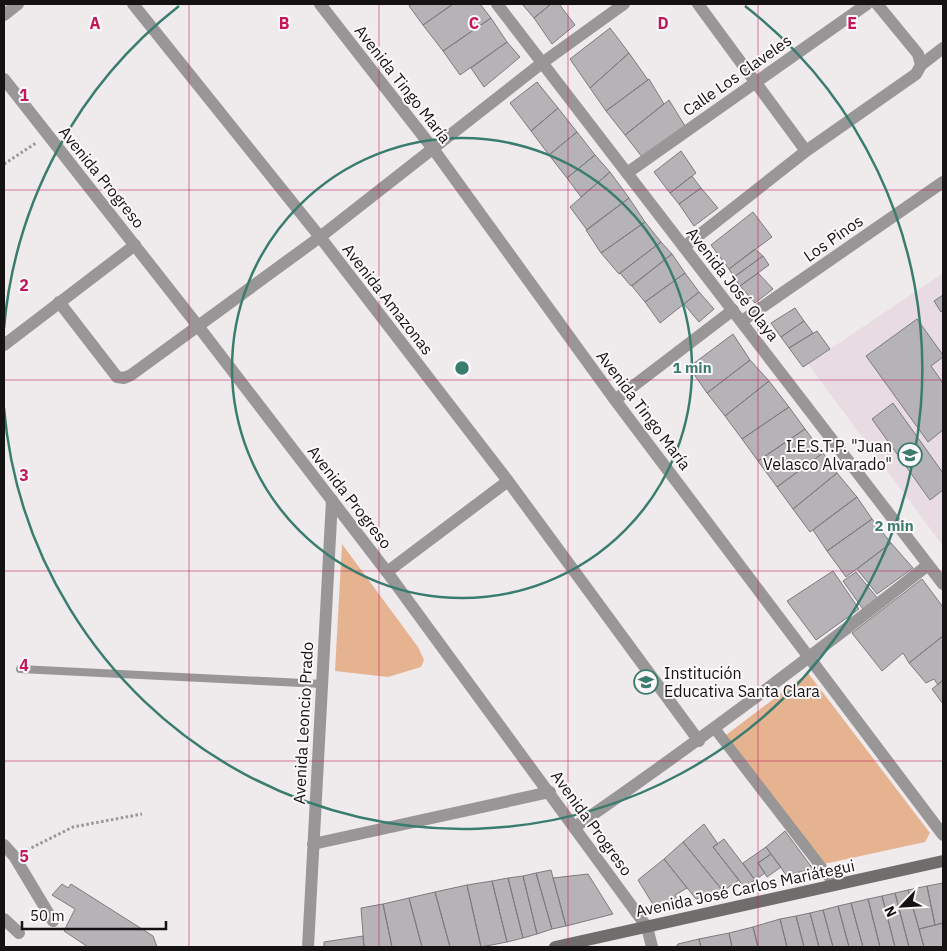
<svg xmlns="http://www.w3.org/2000/svg" width="947" height="951" font-family="'IBM Plex Sans',sans-serif">
  <rect width="100%" height="100%" fill="#efebed"/>
  <path fill="#e8dbe1" d="M943 273V546L808 364Z"/>
  <path fill="#e5b390" d="M342 544 418 647 424 660 421 667 388 677 335 671Z
    M808 673 930 833 925 842 824 864 726 735Z"/>
  <path fill="#b6b3b7" stroke="#7d7b7e" d="M412 4H453L423 25 409 6Z
    M453 4H480L491 18 443 51 423 25Z
    M522 4H551L534 18Z
    M551 4H559L575 25 552 44 534 18Z
    M491 18 507 42 460 75 443 51Z
    M610 28 629 53 590 88 570 59Z
    M507 42 520 57 484 87 471 68Z
    M629 53 648 80 606 111 590 88Z
    M649 79 664 104 625 135 606 111Z
    M537 82 558 108 531 131 510 103Z
    M669 100 685 126 642 157 625 135Z
    M558 108 577 132 549 155 531 131Z
    M577 132 595 155 567 178 549 155Z
    M681 151 696 173 670 193 654 172Z
    M595 155 610 172 581 197 567 178Z
    M610 172 629 198 587 230 570 207Z
    M692 176 701 188 679 204 670 193Z
    M701 188 718 208 694 226 679 204Z
    M629 198 645 222 601 253 586 230Z
    M753 212 772 237 729 269 711 245Z
    M645 222 661 242 619 274 601 253Z
    M661 242 672 254 631 286 620 273Z
    M755 249 763 256 734 277 729 269Z
    M672 254 685 273 645 302 632 286Z
    M763 256 769 265 740 286 734 277Z
    M685 273 699 292 660 323 645 302Z
    M758 273 773 289 755 303 740 286Z
    M699 292 714 309 699 322 684 304Z
    M943 295V310L941 312 934 301Z
    M795 308 804 321 781 337 771 323Z
    M917 319 943 355V357L931 366 943 383V430L928 442 866 356Z
    M804 321 813 333 789 348 781 337Z
    M817 331 830 349 803 367 789 348Z
    M733 334 750 360 707 393 689 367Z
    M750 360 769 381 725 416 707 393Z
    M769 381 789 407 742 439 725 416Z
    M893 403 943 473V490L930 500 872 419Z
    M789 407 805 429 758 461 742 439Z
    M805 429 823 453 777 487 758 461Z
    M823 453 837 473 793 509 777 487Z
    M837 473 857 497 810 532 793 509Z
    M857 497 872 519 827 551 813 530Z
    M872 519 891 543 846 577 827 551Z
    M891 543 913 568 877 594 857 569Z
    M833 571 859 609 816 640 787 601Z
    M856 572 879 600 865 612 843 581Z
    M922 579 943 607V636L909 663 903 653 882 671 852 633Z
    M943 636V680L938 685 934 679 926 683 909 663Z
    M943 680V704L932 689Z
    M704 824 718 844 713 847 739 880 723 891 683 842Z
    M785 831 813 869 786 875 766 847Z
    M724 839 755 880 744 887 713 847Z
    M683 842 723 891 696 899 664 859Z
    M766 847 771 854 758 863 765 873 755 880 743 863Z
    M771 854 781 867 767 877 758 863Z
    M664 859 687 888 675 895 679 904 657 911 638 880Z
    M551 870 566 926 552 929 536 873Z
    M536 873 552 929 537 934 523 876Z
    M588 874 613 914 566 926 553 878Z
    M523 876 537 934 523 938 508 878Z
    M508 878 523 938 507 942 492 881Z
    M492 881 507 942 481 947 467 885Z
    M943 883V923L935 925 927 886Z
    M62 884 68 888 71 884 153 936 157 947H88L64 931 75 909 52 895Z
    M467 885 481 947H450L435 892Z
    M927 886 935 925 919 929 908 890Z
    M908 890 919 929 924 947H909L895 893Z
    M435 892 450 947H422L409 898Z
    M895 893 909 947H895L882 896Z
    M882 896 895 947H880L868 899Z
    M409 898 422 947H392L383 904Z
    M868 899 880 947H863L851 903Z
    M851 903 863 947H849L838 906Z
    M383 904 392 947H364L361 908Z
    M838 906 849 947H833L823 910Z
    M823 910 833 947H819L810 913Z
    M810 913 819 947H804L796 916Z
    M796 916 804 947H787L780 919Z
    M780 919 787 947H758L753 927Z
    M943 923V947H924L919 929Z
    M753 927 758 947H732L729 933Z
    M729 933 732 947H701L699 939Z
    M363 936 364 947H324V942Z
    M699 939 701 947H676L678 944Z"/>
  <g fill="none" stroke-linecap="round" stroke-linejoin="round">
    <path stroke="#9a9698" stroke-width="3" stroke-dasharray="2.5 2.5" stroke-linecap="butt" d="M4 164 36 143
      M27 850 73 827 142 814"/>
    <path stroke="#989696" stroke-width="8" d="M20 669 322 684"/>
    <path stroke="#989696" stroke-width="11" d="M715 729 835 885"/>
    <path stroke="#989696" stroke-width="12" d="M133 4 320 237 508 481 699 741
      M320 4 434 150 615 400 943 835
      M698 4 806 151
      M4 15 18 4
      M921 65 943 48
      M627 173 867 4
      M684 247 806 151 916 74 921 65 918 54 877 4
      M59 302 117 377 124 378 131 375 320 237 542 63 624 4
      M742 321 943 182
      M4 345 135 245
      M615 400 733 310
      M387 572 508 481
      M575 827C696 743 813 656 928 565
      M313 844 550 792
      M4 845 14 856 53 921
      M4 919 19 933
      M308 947 332 500"/>
    <path stroke="#989696" stroke-width="12" d="M497 4 943 584
      M4 79 198 326 387 572 647 927 652 947"/>
    <path stroke="#706d6d" stroke-width="12" d="M555 947 943 861"/>
  </g>
  <path fill="none" stroke="#c2185b" stroke-width="1" stroke-opacity="0.55" d="M189 4V947M379 4V947M568 4V947M758 4V947M4 190H943M4 380H943M4 571H943M4 761H943"/>
  <g fill="none" stroke="#3a7d6f" stroke-width="2.5">
    <circle cx="462" cy="368" r="230"/>
    <path d="M4 328A460 460 0 0 1 179 6M745 6A460 460 0 1 1 4 408"/>
  </g>
  <defs>
    <g id="university-ring" transform="scale(1.25)"><circle r="9.5" fill="#fdf8fa" stroke="#3a7d6f" stroke-width="1.5"/><path d="M0-5L7-2L0 1L-7-2ZM-4 1L0 2.5L4 1V4Q0 6-4 4Z" fill="#3a7d6f"/></g>
    <g id="school-ring" transform="scale(1.25)"><circle r="9.5" fill="#fdf8fa" stroke="#3a7d6f" stroke-width="1.5"/><path d="M0-5L7-2L0 1L-7-2ZM-4 1L0 2.5L4 1V4Q0 6-4 4Z" fill="#3a7d6f"/></g>
  </defs>
  <g fill-rule="evenodd">
    <use href="#university-ring" x="910" y="455"/>
    <use href="#school-ring" x="646" y="682"/>
  </g>
  <g text-anchor="middle" stroke-width="4" stroke-linejoin="round" paint-order="stroke">
    <g font-size="16" fill="#141213" stroke="#fdf8fa">
      <text transform="translate(737 75) rotate(-35)" y="6">Calle Los Claveles</text>
      <text transform="translate(403 84) rotate(52)" y="6">Avenida Tingo María</text>
      <text transform="translate(102 177) rotate(51)" y="6">Avenida Progreso</text>
      <text transform="translate(833 238) rotate(-35)" y="6">Los Pinos</text>
      <text transform="translate(733 284) rotate(52)" y="6">Avenida José Olaya</text>
      <text transform="translate(388 299) rotate(52)" y="6">Avenida Amazonas</text>
      <text transform="translate(644 410) rotate(53)" y="6">Avenida Tingo María</text>
      <text transform="translate(350 497) rotate(52)" y="6">Avenida Progreso</text>
      <text transform="translate(303 723) rotate(-87)" y="6">Avenida Leoncio Prado</text>
      <text transform="translate(592 823) rotate(54)" y="6">Avenida Progreso</text>
      <text transform="translate(745 888) rotate(-12)" y="6">Avenida José Carlos Mariátegui</text>
    </g>
    <g font-size="16" fill="#141213" stroke="#fdf8fa" text-anchor="end">
      <text x="892" y="452">I.E.S.T.P. "Juan<tspan x="892" dy="18">Velasco Alvarado"</tspan></text>
      <text x="664" y="679" text-anchor="start">Institución<tspan x="664" dy="18">Educativa Santa Clara</tspan></text>
    </g>
  </g>
  <g font-size="16" text-anchor="middle" font-weight="bold" fill="#c2185b" stroke="#fdf8fa" stroke-width="4" stroke-linejoin="round" paint-order="stroke">
    <text x="95" y="29">A</text>
    <text x="284" y="29">B</text>
    <text x="474" y="29">C</text>
    <text x="663" y="29">D</text>
    <text x="852" y="29">E</text>
    <text x="24" y="101">1</text>
    <text x="24" y="291">2</text>
    <text x="24" y="481">3</text>
    <text x="24" y="671">4</text>
    <text x="24" y="862">5</text>
  </g>
  <circle cx="462" cy="368" r="8" fill="#3a7d6f" stroke="#fdf8fa" stroke-width="2.5"/>
  <g font-size="15" text-anchor="middle" font-weight="bold" fill="#3a7d6f" stroke="#fdf8fa" stroke-width="4" stroke-linejoin="round" paint-order="stroke">
    <text x="692" y="373">1 min</text>
    <text x="894" y="531">2 min</text>
  </g>
  <rect width="947" height="951" fill="none" stroke="#141213" stroke-width="10"/>
  <g transform="translate(902 906) rotate(245)" stroke="#fdf8fa" stroke-width="4" paint-order="stroke">
  <path d="M0-4L9 19L0 12L-9 19Z" fill="#141213"/>
  <text y="-8" font-size="14" font-weight="bold" text-anchor="middle" fill="#141213">N</text>
  </g>
  <path d="M22 921v8h144v-8" fill="none" stroke="#141213" stroke-width="2.5"/>
  <text x="30" y="921" font-size="15" fill="#141213" stroke="#fdf8fa" stroke-width="4" paint-order="stroke">50 m</text>
</svg>
